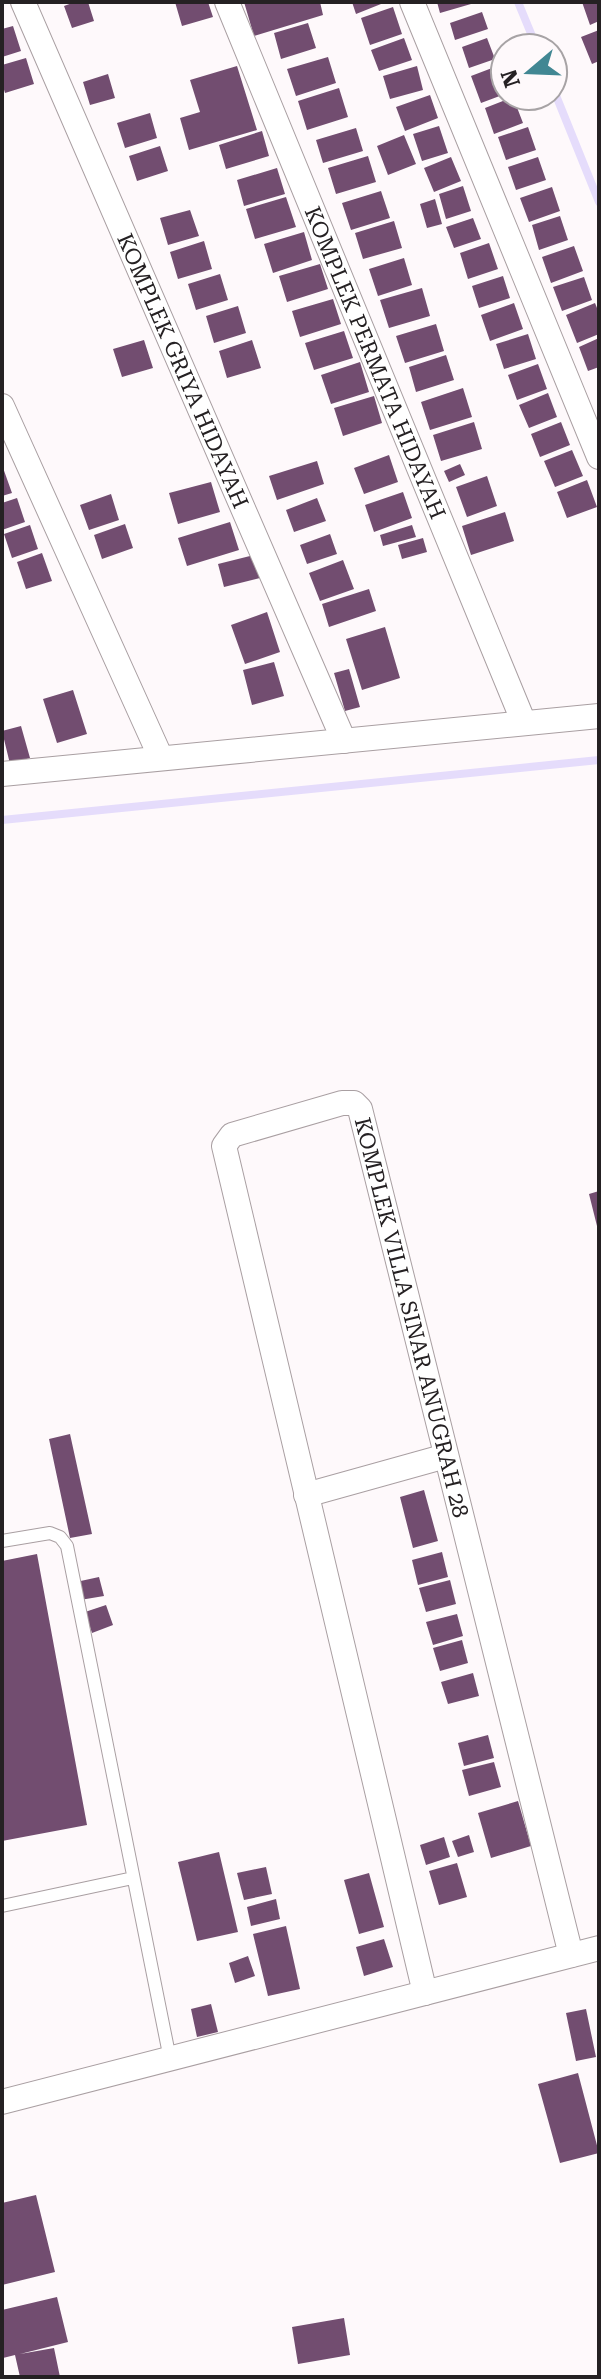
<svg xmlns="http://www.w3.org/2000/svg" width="601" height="2379" font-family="'Roboto Serif',serif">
  <rect width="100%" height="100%" fill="#fef9fb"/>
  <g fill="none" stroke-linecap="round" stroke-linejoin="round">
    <path stroke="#e5dcfb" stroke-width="8" d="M518 2 537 48
      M553 88 599 202
      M2 820 599 760"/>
  </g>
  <path fill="#724d70" d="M75 2H88L94 21 72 28 64 6Z
    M175 2H208L213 17 182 26Z
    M244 2H320L323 15 254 36Z
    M352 2H386L356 14Z
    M437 2H470L471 4 440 13Z
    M582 2H599V21L590 25Z
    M393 7 402 34 370 45 361 18Z
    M482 12 488 29 455 40 450 23Z
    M308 23 316 48 281 59 274 33Z
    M13 26 21 51 2 57V29Z
    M599 30V61L592 64 581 37Z
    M404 38 412 60 379 71 371 50Z
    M487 38 495 59 469 68 462 47Z
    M328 57 336 83 296 96 287 69Z
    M26 58 34 84 5 93 2 83V65Z
    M500 65 505 77V94L481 103 471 76Z
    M237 66 257 130 189 150 180 118 200 112 190 80Z
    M417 66 423 90 390 99 383 76Z
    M108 74 115 98 90 105 83 82Z
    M339 88 348 117 307 130 298 101Z
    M430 95 438 118 405 131 396 107Z
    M513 97 523 123 494 134 485 108Z
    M150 113 157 138 125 148 117 123Z
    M439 126 448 153 422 161 413 134Z
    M528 127 536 150 506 160 498 137Z
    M356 128 363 151 323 163 316 140Z
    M262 131 269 156 226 169 219 145Z
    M404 135 416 164 388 175 377 146Z
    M160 146 168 171 137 181 129 156Z
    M368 156 376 182 336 194 328 168Z
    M451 157 461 181 434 192 424 168Z
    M538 157 546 180 516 190 508 167Z
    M277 168 285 194 244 206 237 180Z
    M463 186 471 211 446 219 439 194Z
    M552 187 560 211 529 222 520 198Z
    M381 191 390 218 351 230 342 203Z
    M286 197 296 227 255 239 246 209Z
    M435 199 442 224 427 228 420 204Z
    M190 210 199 236 168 245 160 218Z
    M560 216 568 240 539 250 532 225Z
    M473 218 481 239 454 248 446 227Z
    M394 221 402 248 363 259 355 233Z
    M304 232 312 260 273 273 264 244Z
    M204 241 212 269 178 279 170 252Z
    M489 243 498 269 468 279 460 253Z
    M574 246 583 271 551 283 542 257Z
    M404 258 412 285 378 296 369 269Z
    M320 264 328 289 287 302 279 276Z
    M220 274 228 300 196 310 188 284Z
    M503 276 510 298 479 308 472 286Z
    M584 277 592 300 562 311 553 287Z
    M422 288 430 316 389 328 380 300Z
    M333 299 341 324 300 337 292 311Z
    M514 303 523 329 490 341 481 315Z
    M595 303 599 313V334L577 343 566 315Z
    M238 306 246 333 214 343 206 316Z
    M436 324 444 351 405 363 396 336Z
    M344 331 353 358 314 370 305 343Z
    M528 334 536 359 504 369 496 344Z
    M599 338V367L588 371 579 347Z
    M144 340 153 368 122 377 113 349Z
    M252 340 261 368 227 378 219 351Z
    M446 355 454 380 416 392 409 367Z
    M360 362 369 392 331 404 321 375Z
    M538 364 547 389 517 400 508 375Z
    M463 388 472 417 430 430 421 402Z
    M548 393 557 417 529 428 519 405Z
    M374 396 382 423 343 436 334 408Z
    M474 422 482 449 441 461 433 435Z
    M561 422 570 445 540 457 531 434Z
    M572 450 583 476 555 487 544 461Z
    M389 455 398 482 364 494 354 468Z
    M317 461 324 484 277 500 269 476Z
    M460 464 465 475 449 482 444 471Z
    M2 465 12 493 2 496Z
    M487 476 497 506 467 517 456 487Z
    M587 480 597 507 567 518 557 492Z
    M211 482 220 512 178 524 169 493Z
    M403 492 412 518 374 532 365 505Z
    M111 494 119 520 89 530 80 505Z
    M17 498 25 522 2 530V503Z
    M317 498 326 521 294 532 286 510Z
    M505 512 514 541 471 555 462 526Z
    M230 522 239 550 187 566 178 538Z
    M125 524 133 548 102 559 94 535Z
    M30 525 38 549 12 558 4 534Z
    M412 525 416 537 383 546 380 535Z
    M330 534 337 554 307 564 300 545Z
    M423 538 427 552 402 559 398 545Z
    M42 553 52 581 26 589 17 562Z
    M258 554 264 577 224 587 218 564Z
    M343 560 354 589 320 601 309 573Z
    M369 589 376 611 329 627 322 604Z
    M267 612 280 652 245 664 231 625Z
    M385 627 400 678 362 690 346 639Z
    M274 662 284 696 252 705 243 670Z
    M349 669 360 707 345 711 334 673Z
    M73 690 87 734 57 743 43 699Z
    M21 726 30 758 10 764 2 731Z
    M599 1191V1230H598L589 1194Z
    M70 1434 92 1534 70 1538 49 1439Z
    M424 1490 438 1541 413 1548 400 1497Z
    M442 1552 448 1577 418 1585 412 1560Z
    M37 1554 87 1825 2 1841V1561Z
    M99 1577 104 1596 80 1600 76 1582Z
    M450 1580 456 1604 426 1612 419 1588Z
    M106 1605 113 1625 92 1633 85 1612Z
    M457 1614 463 1636 433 1645 426 1622Z
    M462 1640 468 1663 440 1671 433 1648Z
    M473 1673 479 1696 448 1704 441 1682Z
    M488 1735 494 1758 464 1766 458 1743Z
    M494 1762 501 1787 469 1796 462 1770Z
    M518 1801 531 1846 491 1858 478 1813Z
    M469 1835 474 1852 458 1857 452 1841Z
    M444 1837 450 1857 426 1865 420 1845Z
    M219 1852 238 1932 197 1941 178 1862Z
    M457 1863 467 1897 439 1905 429 1871Z
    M266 1867 272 1894 244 1900 237 1873Z
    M369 1873 384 1927 359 1934 344 1880Z
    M276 1899 280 1919 251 1926 247 1907Z
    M286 1926 300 1989 268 1996 253 1934Z
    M384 1939 393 1967 364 1976 356 1947Z
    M248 1956 255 1976 235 1983 229 1963Z
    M211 2004 218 2032 197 2037 191 2009Z
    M586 2009 596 2057 576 2061 566 2013Z
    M578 2073 599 2153 560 2163 538 2084Z
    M36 2195 55 2272 2 2285V2203Z
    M57 2297 68 2342 20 2354 54 2348 60 2377H20L15 2355 3 2358 2 2310Z
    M344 2318 350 2355 298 2364 292 2327Z"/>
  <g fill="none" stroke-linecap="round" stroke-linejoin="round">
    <g stroke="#a99fa2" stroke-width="14">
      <path id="lane" d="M2 1541 50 1533 60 1537 67 1546 170 2059
        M2 1906 133 1878"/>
    </g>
    <g stroke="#a99fa2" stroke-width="26">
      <g id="street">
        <path id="s1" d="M23 2 344 741"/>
        <path id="s2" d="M227 2 524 723"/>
        <path d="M412 2 599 457"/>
        <path d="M2 406 161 758"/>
        <path d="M2 774 599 716"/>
        <path d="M306 1495 446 1456"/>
        <path id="s3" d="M425 1993 224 1146 232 1135 342 1103H354L360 1109 571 1955"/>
        <path d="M2 2102 599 1948"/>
      </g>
    </g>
    <use href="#lane" stroke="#fff" stroke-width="12"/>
    <use href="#street" stroke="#fff" stroke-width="24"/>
  </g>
  <g text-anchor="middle" stroke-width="8" stroke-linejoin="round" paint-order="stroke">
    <g font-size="22" fill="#252123" stroke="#fef9fb">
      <text dy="8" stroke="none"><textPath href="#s2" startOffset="390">KOMPLEK PERMATA HIDAYAH</textPath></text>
      <text dy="8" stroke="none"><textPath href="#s1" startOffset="402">KOMPLEK GRIYA HIDAYAH</textPath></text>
      <text dy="8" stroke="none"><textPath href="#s3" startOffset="1234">KOMPLEK VILLA SINAR ANUGRAH 28</textPath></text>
    </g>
  </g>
  <rect width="601" height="2379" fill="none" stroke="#252123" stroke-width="8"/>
  <g transform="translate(529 72) rotate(251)"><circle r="38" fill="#fef9fb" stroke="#a7a3a5" stroke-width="2"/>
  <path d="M0-6L14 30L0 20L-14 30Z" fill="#418793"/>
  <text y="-12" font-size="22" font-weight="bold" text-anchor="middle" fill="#252123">N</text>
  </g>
</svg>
